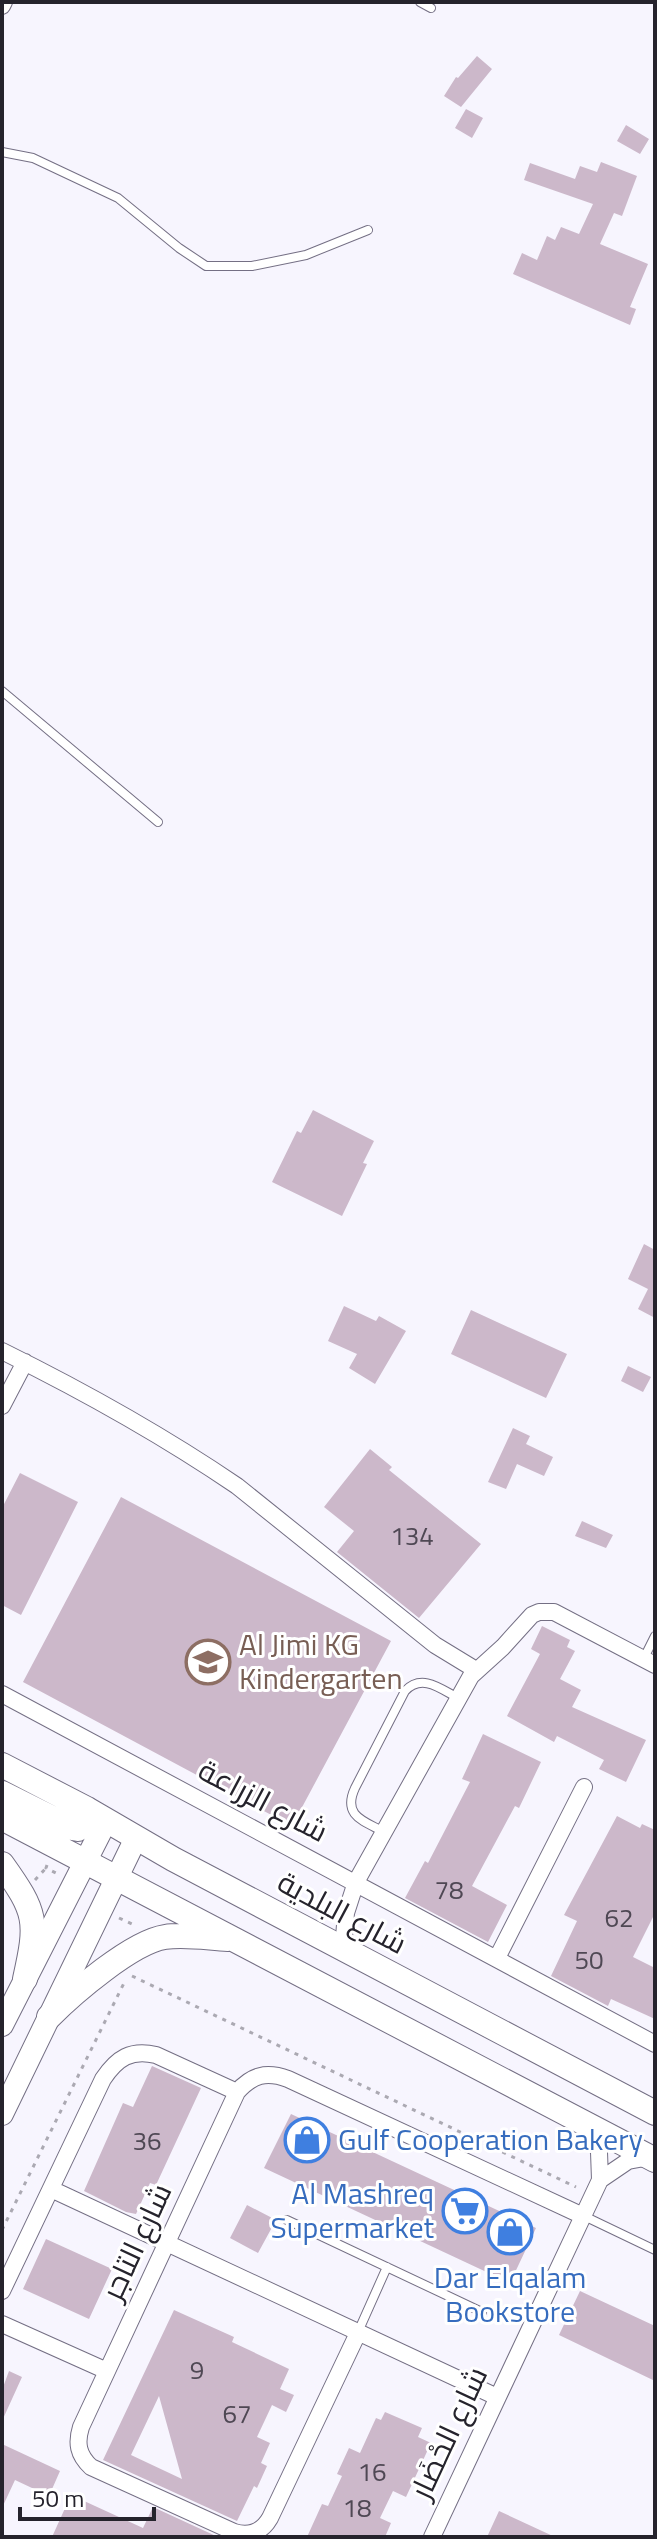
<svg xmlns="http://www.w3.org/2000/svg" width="657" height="2539" font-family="'Titillium Web',Cairo,sans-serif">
  <rect width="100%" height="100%" fill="#f7f5fe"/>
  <path fill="#ccb8ca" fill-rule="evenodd" d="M477 56 492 69 461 107 444 96 456 77 458 78Z
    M466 109 483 118 472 138 455 128Z
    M626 125 649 139 640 154 617 141Z
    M601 162 637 176 622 216 614 213 600 244 648 264 630 307 636 309 630 325 513 274 522 253 537 260 547 236 555 240 561 227 579 234 593 204 524 180 530 163 575 179 580 166 597 172Z
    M313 1110 374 1141 363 1163 367 1164 342 1216 272 1182 297 1131 301 1133Z
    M644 1244 655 1250V1318L638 1309 648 1289 628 1279Z
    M344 1306 376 1321 379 1316 406 1331 375 1384 349 1368 357 1354 328 1341Z
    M471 1310 567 1354 546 1398 451 1354Z
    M628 1366 651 1377 643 1392 621 1381Z
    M513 1428 530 1436 526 1444 553 1457 544 1476 517 1464 506 1489 488 1482Z
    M370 1449 392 1467 389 1470 481 1544 419 1618 337 1552 354 1531 324 1507Z
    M20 1473 78 1502 21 1615 2 1605V1508Z
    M121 1497 391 1641 292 1826 23 1682Z
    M582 1521 613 1535 606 1548 575 1536Z
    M542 1626 570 1640 567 1647 575 1651 560 1679 581 1690 572 1707 646 1740 626 1782 599 1769 604 1760 557 1736 554 1742 507 1716 540 1654 531 1649Z
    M483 1734 541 1762 519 1808 515 1806 472 1886 507 1905 488 1942 405 1898 425 1861 428 1863 470 1782 462 1779Z
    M617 1816 640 1828 642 1824 655 1830V1913L633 1957 655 1968V2019L611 1999 608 2006 551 1976 577 1921 564 1915Z
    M152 2066 201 2088 156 2185 150 2183 136 2214 126 2212 84 2191 123 2103 133 2107Z
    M291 2114 536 2228 510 2283 264 2168Z
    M247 2205 276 2220 258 2253 230 2238Z
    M46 2239 112 2269 89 2319 23 2289Z
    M580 2291 655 2326V2381L559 2335Z
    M174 2310 234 2337 232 2342 289 2369 280 2389 294 2395 286 2412 272 2405 257 2437 270 2443 261 2463 267 2466 257 2488 254 2486 237 2521 103 2460ZM159 2396 182 2479 131 2455Z
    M9 2371 22 2377 2 2421V2390Z
    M385 2412 422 2428 418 2437 431 2443 406 2497 393 2491 380 2518 391 2523 385 2537H307L322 2504 328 2506 342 2476 337 2474 349 2448 360 2453 376 2418 381 2420Z
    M2 2444 60 2471 49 2496 15 2480 2 2508Z
    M71 2495 143 2528 153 2507 218 2537H52Z
    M499 2511 555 2537H487Z"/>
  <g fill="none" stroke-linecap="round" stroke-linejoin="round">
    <g stroke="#746f84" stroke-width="10">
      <path id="lane" d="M420 2 431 8
        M2 152 33 158 118 198 179 248 206 266H252L306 255 368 230
        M2 691 158 822
        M644 1658 655 1636
        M384 1832C364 1821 342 1816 355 1788L405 1691C422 1673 441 1689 458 1698
        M584 2216 655 2250
        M287 2220 482 2312
        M358 2332 387 2267"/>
    </g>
    <g stroke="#746f84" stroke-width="18">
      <path id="street" d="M2 6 4 2
        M2 1351C83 1391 162 1435 237 1486L435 1645 476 1670
        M2 1406 25 1362
        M2 1694 655 2044
        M343 1949 346 1913 356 1882 471 1676 503 1647 532 1615 539 1612H554L655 1665
        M497 1958 584 1787
        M600 2180 628 2161 650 2157
        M51 2189 497 2397
        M2 2291 103 2079C117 2058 131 2049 156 2055L237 2092
        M2 2324 107 2371
        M358 2333 270 2518C262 2532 250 2537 234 2532L91 2467C78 2455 76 2443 81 2427L237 2092C252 2075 266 2071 288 2079L583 2216
        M432 2537 600 2180 599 2152 590 2126"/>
    </g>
    <g stroke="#746f84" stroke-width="24">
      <path id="secondary" d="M2 2025 106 1821
        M2 2114 136 1838"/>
    </g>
    <g stroke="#746f84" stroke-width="26">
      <path id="primary" d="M2 1765 87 1809 173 1859 655 2113
        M2 1793 72 1828 78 1829 88 1822 89 1815 87 1809
        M2 1818 655 2160
        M2 1864C37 1913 38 1921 25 1979
        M49 2017C73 1993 132 1942 165 1937 185 1934 208 1938 228 1939"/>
    </g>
    <path stroke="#aba9b2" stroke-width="3" stroke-dasharray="4 6" stroke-linecap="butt" d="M47 1865 46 1868 58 1874
      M35 1880 46 1868
      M119 1918 134 1925
      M132 1976 576 2187
      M2 2230 125 1981"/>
    <use href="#lane" stroke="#fff" stroke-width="8"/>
    <use href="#street" stroke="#fff" stroke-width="16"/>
    <use href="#secondary" stroke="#fff" stroke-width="22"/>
    <use href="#primary" stroke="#fff" stroke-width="24"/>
  </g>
  <defs>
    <g id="school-ring" transform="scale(2.3)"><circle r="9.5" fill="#fff" stroke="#8d6e63" stroke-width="1.5"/><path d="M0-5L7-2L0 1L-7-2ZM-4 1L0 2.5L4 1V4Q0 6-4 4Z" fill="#8d6e63"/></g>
    <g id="shop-ring" transform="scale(2.3)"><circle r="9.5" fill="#fff" stroke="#3f7fe0" stroke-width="1.5"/><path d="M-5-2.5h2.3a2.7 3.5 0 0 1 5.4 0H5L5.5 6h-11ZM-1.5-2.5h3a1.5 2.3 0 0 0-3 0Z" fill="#3f7fe0"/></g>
    <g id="supermarket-ring" transform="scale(2.3)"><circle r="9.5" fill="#fff" stroke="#3f7fe0" stroke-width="1.5"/><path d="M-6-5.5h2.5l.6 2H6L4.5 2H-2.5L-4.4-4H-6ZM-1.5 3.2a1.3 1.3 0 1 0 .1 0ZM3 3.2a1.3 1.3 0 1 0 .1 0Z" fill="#3f7fe0"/></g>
  </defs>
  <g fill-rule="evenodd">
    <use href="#school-ring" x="208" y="1662"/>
    <use href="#shop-ring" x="307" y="2140"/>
    <use href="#supermarket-ring" x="465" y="2211"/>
    <use href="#shop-ring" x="510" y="2232"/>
  </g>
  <g text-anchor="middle" stroke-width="6" stroke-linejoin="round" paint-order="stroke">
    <g font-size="26" fill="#4f4854">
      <text x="412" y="1545">134</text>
      <text x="449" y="1899">78</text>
      <text x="619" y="1927">62</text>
      <text x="589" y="1969">50</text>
      <text x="147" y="2150">36</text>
      <text x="197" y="2379">9</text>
      <text x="237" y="2423">67</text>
      <text x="372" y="2481">16</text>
      <text x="357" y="2517">18</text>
    </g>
    <g font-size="30" fill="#785e54" stroke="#fff" text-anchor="start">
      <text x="239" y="1655">Al Jimi KG<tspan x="239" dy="34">Kindergarten</tspan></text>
    </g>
    <g font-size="30" fill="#25232c" stroke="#fff">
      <text transform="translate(263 1801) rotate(28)" y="10">شارع الزراعة</text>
      <text transform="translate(342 1913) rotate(28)" y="10">شارع البلدية</text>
      <text transform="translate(137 2242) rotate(-65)" y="10">شارع التاجر</text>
      <text transform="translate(449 2433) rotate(-65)" y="10">شارع الحْضَار</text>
    </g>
    <g font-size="30" fill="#366cbe" stroke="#fff" text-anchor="start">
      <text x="338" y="2150">Gulf Cooperation Bakery</text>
      <text x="434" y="2204" text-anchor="end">Al Mashreq<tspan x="434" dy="34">Supermarket</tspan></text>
      <text x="510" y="2288" text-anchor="middle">Dar Elqalam<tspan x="510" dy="34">Bookstore</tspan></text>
    </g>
  </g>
  <rect width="657" height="2539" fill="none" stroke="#25232c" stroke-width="8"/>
  <path d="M20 2507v12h134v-12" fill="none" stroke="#25232c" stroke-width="4"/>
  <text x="32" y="2507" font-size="24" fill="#25232c" stroke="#ffffff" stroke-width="6" paint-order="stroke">50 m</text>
</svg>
